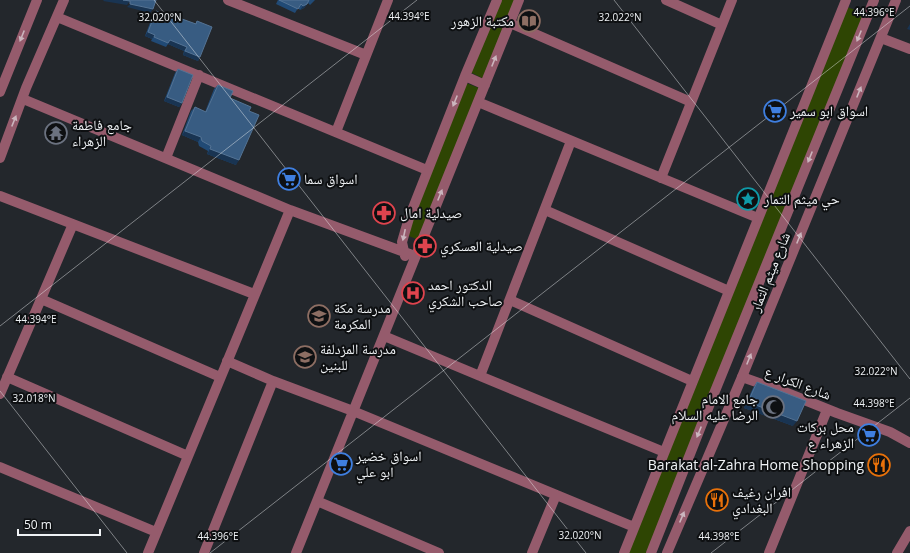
<svg xmlns="http://www.w3.org/2000/svg" width="910" height="553" font-family="'Open Sans','Noto Naskh Arabic',sans-serif">
  <rect width="100%" height="100%" fill="#23272c"/>
  <path fill="#2e4503" d="M499 0H516L484 79 470 72Z
    M847 7 864 13 647 553H627Z
    M466 83 479 88 419 240 406 235Z"/>
  <g fill="none" stroke-linecap="round" stroke-linejoin="round">
    <path stroke="#955b6c" stroke-width="10" d="M228 0 366 55
      M666 0 722 25
      M57 17 427 170
      M510 23 691 102
      M881 38 910 49
      M465 76 485 85
      M0 92 37 0
      M23 99 290 210 415 256
      M478 102 758 218
      M336 132 388 0
      M0 158 26 88 64 0
      M166 158 199 75
      M661 178 732 0
      M0 196 254 294
      M545 210 729 291
      M73 224 41 299 220 377
      M405 256 402 242 409 218 465 76 497 0
      M510 300 692 381
      M384 336 480 376 571 141
      M227 361 273 381 353 411 634 527
      M480 376 664 452
      M7 377 188 456
      M742 377 782 391 837 413 890 432 910 443
      M0 394 41 299
      M0 467 156 532
      M317 501 439 553
      M148 553 290 210
      M204 553 273 381
      M296 553 519 0
      M532 553 556 495
      M624 553 846 0
      M769 553 827 410
      M897 553 910 531"/>
    <path stroke="#955b6c" stroke-width="10" d="M651 553 713 396 874 0
      M667 553 742 377 896 0"/>
  </g>
  <path fill="#214a75" d="M278 0H315L310 5 308 3 304 8 300 10 298 8 295 13 276 4Z
    M156 11 180 22 182 19 195 24 197 21 200 57 198 61 183 55 184 51 168 44 166 47 151 41 152 39 145 36 153 15Z
    M178 69 182 103 179 107 164 101 175 73Z
    M218 85 230 98 249 111 236 165 207 154 208 151 199 146 198 142 182 135 191 111 195 107 205 112 214 89Z
    M757 382 793 426 744 408 753 388Z"/>
  <path fill="#193452" d="M104 0H123L130 1 127 5 103 1Z
    M130 4 153 9 150 13 127 7Z
    M307 4 304 8 300 10 303 6Z
    M910 24V30L907 29Z
    M148 32 155 35 152 39 145 36Z
    M170 40 187 47 184 51 168 44Z
    M185 51 200 57 198 61 183 55Z
    M167 97 182 103 179 107 164 101Z
    M185 131 201 137 198 142 182 135Z
    M210 149 239 160 236 165 207 154Z
    M748 402 797 421 793 426 744 408Z"/>
  <path fill="#385c82" stroke="#547394" d="M123 0H156L153 9 130 4V1Z
    M279 0H309L307 4 303 6 301 4 298 9Z
    M156 11 181 22 182 19 196 24 197 21 212 27 200 57 185 51 187 47 170 40 168 43 154 37 155 35 148 32Z
    M178 69 193 75 182 103 167 97Z
    M218 85 233 91 230 98 251 107 249 111 259 115 239 160 210 149 211 146 202 141 201 137 185 131 195 107 206 112Z
    M757 382 806 401 797 421 748 402Z"/>
  <defs><path id="oneway-solid" d="M-6-.8H1V-3.2L6.5 0L1 3.2V.8H-6Z"/></defs>
  <g fill="#cbb6be">
    <use href="#oneway-solid" transform="translate(22 36) rotate(112)"/>
    <use href="#oneway-solid" transform="translate(859 36) rotate(112)"/>
    <use href="#oneway-solid" transform="translate(494 61) rotate(-68)"/>
    <use href="#oneway-solid" transform="translate(859 92) rotate(-68)"/>
    <use href="#oneway-solid" transform="translate(455 101) rotate(112)"/>
    <use href="#oneway-solid" transform="translate(14 121) rotate(-68)"/>
    <use href="#oneway-solid" transform="translate(810 157) rotate(112)"/>
    <use href="#oneway-solid" transform="translate(440 195) rotate(-68)"/>
    <use href="#oneway-solid" transform="translate(404 235) rotate(102)"/>
    <use href="#oneway-solid" transform="translate(799 238) rotate(-68)"/>
    <use href="#oneway-solid" transform="translate(749 359) rotate(-68)"/>
    <use href="#oneway-solid" transform="translate(699 432) rotate(112)"/>
    <use href="#oneway-solid" transform="translate(682 517) rotate(-67)"/>
  </g>
  <path fill="none" stroke="#eff2f5" stroke-width="1" stroke-opacity="0.45" d="M154 0 586 553M614 0 910 379M0 326 417 0M0 391 127 553M210 553 910 6M711 553 910 398"/>
  <defs>
    <g id="library-ring" transform="scale(1.15)"><circle r="9.5" fill="#0e1012" stroke="#8d6e63" stroke-width="1.5"/><path d="M-6-4Q-3-5.5-.7-3.5V5Q-3 3-6 4ZM6-4Q3-5.5 .7-3.5V5Q3 3 6 4Z" fill="#8d6e63"/></g>
    <g id="supermarket-ring" transform="scale(1.15)"><circle r="9.5" fill="#0e1012" stroke="#3f7fe0" stroke-width="1.5"/><path d="M-6-5.5h2.5l.6 2H6L4.5 2H-2.5L-4.4-4H-6ZM-1.5 3.2a1.3 1.3 0 1 0 .1 0ZM3 3.2a1.3 1.3 0 1 0 .1 0Z" fill="#3f7fe0"/></g>
    <g id="temple-ring" transform="scale(1.15)"><circle r="9.5" fill="#0e1012" stroke="#6b7280" stroke-width="1.5"/><path d="M0-6L5-2H3V0L6.5 2.5H4V6H1.5V3h-3V6H-4V2.5H-6.5L-3 0V-2H-5Z" fill="#6b7280"/></g>
    <g id="sight-ring" transform="scale(1.15)"><circle r="9.5" fill="#0e1012" stroke="#0f9aa8" stroke-width="1.5"/><path d="M0-6L1.8-2.2L6-1.7L2.9 1.2L3.7 5.4L0 3.3L-3.7 5.4L-2.9 1.2L-6-1.7L-1.8-2.2Z" fill="#0f9aa8"/></g>
    <g id="pharmacy-ring" transform="scale(1.15)"><circle r="9.5" fill="#0e1012" stroke="#e0444e" stroke-width="1.5"/><path d="M-2-6h4v4h4v4h-4v4h-4v-4h-4v-4h4Z" fill="#e0444e"/></g>
    <g id="hospital-ring" transform="scale(1.15)"><circle r="9.5" fill="#0e1012" stroke="#e0444e" stroke-width="1.5"/><path d="M-5-5h3v3.5h4V-5h3V5h-3V1.5h-4V5h-3Z" fill="#e0444e"/></g>
    <g id="school-ring" transform="scale(1.15)"><circle r="9.5" fill="#0e1012" stroke="#8d6e63" stroke-width="1.5"/><path d="M0-5L7-2L0 1L-7-2ZM-4 1L0 2.5L4 1V4Q0 6-4 4Z" fill="#8d6e63"/></g>
    <g id="mosque-ring" transform="scale(1.15)"><circle r="9.5" fill="#0e1012" stroke="#6b7280" stroke-width="1.5"/><path d="M3.5-4.9A6 6 0 1 0 3.5 4.9A5 5 0 1 1 3.5-4.9Z" fill="#6b7280"/></g>
    <g id="restaurant-ring" transform="scale(1.15)"><circle r="9.5" fill="#0e1012" stroke="#e8710a" stroke-width="1.5"/><path d="M-5-6h1v4h1v-4h1v4h1v-4h1v5L-1.5 .5V6h-2V.5L-5-1ZM5-6V6H3V1.5H1.5Q1.5-4 5-6Z" fill="#e8710a"/></g>
  </defs>
  <g fill-rule="evenodd">
    <use href="#library-ring" x="529" y="21"/>
    <use href="#supermarket-ring" x="775" y="111"/>
    <use href="#temple-ring" x="56" y="133"/>
    <use href="#supermarket-ring" x="289" y="179"/>
    <use href="#sight-ring" x="748" y="199"/>
    <use href="#pharmacy-ring" x="384" y="213"/>
    <use href="#pharmacy-ring" x="425" y="246"/>
    <use href="#hospital-ring" x="413" y="293"/>
    <use href="#school-ring" x="319" y="316"/>
    <use href="#school-ring" x="305" y="357"/>
    <use href="#mosque-ring" x="773" y="407"/>
    <use href="#supermarket-ring" x="869" y="435"/>
    <use href="#supermarket-ring" x="341" y="464"/>
    <use href="#restaurant-ring" x="879" y="465"/>
    <use href="#restaurant-ring" x="717" y="500"/>
  </g>
  <g text-anchor="middle" stroke-width="4" stroke-linejoin="round" paint-order="stroke">
    <g font-size="14" fill="#eff2f5" stroke="#0e1012" text-anchor="start">
      <text x="514" y="26" text-anchor="end">مكتبة الزهور</text>
      <text x="790" y="116">اسواق ابو سمير</text>
      <text x="72" y="130">جامع فاطمة<tspan x="72" dy="16">الزهراء</tspan></text>
      <text x="304" y="184">اسواق سما</text>
      <text x="764" y="204">حي ميثم التمار</text>
      <text x="400" y="218">صيدلية امال</text>
      <text x="440" y="251">صيدلية العسكري</text>
      <text x="428" y="290">الدكتور احمد<tspan x="428" dy="16">صاحب الشكري</tspan></text>
      <text x="334" y="313">مدرسة مكة<tspan x="334" dy="16">المكرمة</tspan></text>
      <text x="320" y="354">مدرسة المزدلفة<tspan x="320" dy="16">للبنين</tspan></text>
      <text x="758" y="404" text-anchor="end">جامع الامام<tspan x="758" dy="16">الرضا عليه السلام</tspan></text>
      <text x="854" y="432" text-anchor="end">محل بركات<tspan x="854" dy="16">الزهراء ع</tspan></text>
      <text x="356" y="461">اسواق خضير<tspan x="356" dy="16">ابو علي</tspan></text>
      <text x="864" y="470" text-anchor="end">Barakat al-Zahra Home Shopping</text>
      <text x="732" y="497">افران رغيف<tspan x="732" dy="16">البغدادي</tspan></text>
    </g>
    <g font-size="14" fill="#eff2f5" stroke="#0e1012">
      <text transform="translate(770 272) rotate(-68)" y="5">شارع ميثم التمار</text>
      <text transform="translate(798 383) rotate(21)" y="5">شارع الكرار ع</text>
    </g>
  </g>
  <g font-size="10" text-anchor="middle" fill="#eff2f5" stroke="#0e1012" stroke-width="4" stroke-linejoin="round" paint-order="stroke">
    <text x="874" y="16">44.396°E</text>
    <text x="409" y="20">44.394°E</text>
    <text x="160" y="21">32.020°N</text>
    <text x="620" y="21">32.022°N</text>
    <text x="36" y="323">44.394°E</text>
    <text x="876" y="375">32.022°N</text>
    <text x="34" y="402">32.018°N</text>
    <text x="874" y="407">44.398°E</text>
    <text x="580" y="539">32.020°N</text>
    <text x="218" y="540">44.396°E</text>
    <text x="719" y="540">44.398°E</text>
  </g>
  <path d="M18 529v6h82v-6" fill="none" stroke="#eff2f5" stroke-width="2"/>
  <text x="24" y="529" font-size="12" fill="#eff2f5" stroke="#0e1012" stroke-width="3" paint-order="stroke">50 m</text>
</svg>
